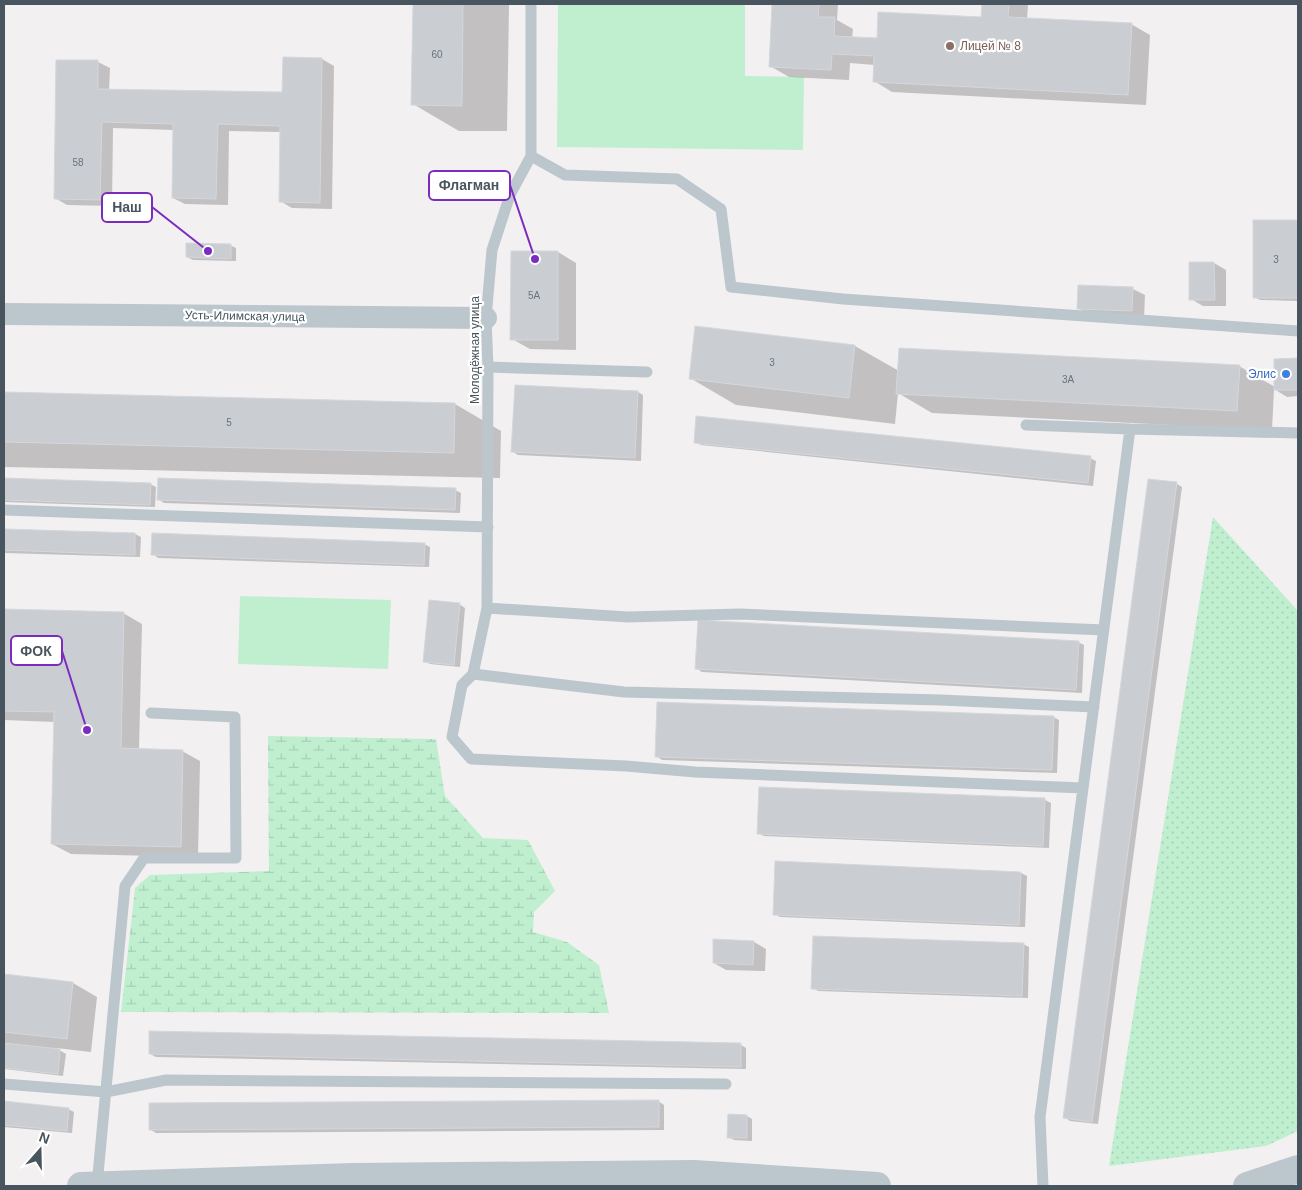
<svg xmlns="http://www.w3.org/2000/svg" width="1302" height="1190" font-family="Helvetica,sans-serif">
  <defs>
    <pattern id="grass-dots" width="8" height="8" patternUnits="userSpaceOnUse" patternTransform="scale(1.25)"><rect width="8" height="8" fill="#c0efd0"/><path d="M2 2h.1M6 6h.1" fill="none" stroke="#a6cfb5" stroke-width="1.8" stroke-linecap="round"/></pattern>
    <pattern id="wetland-marsh" width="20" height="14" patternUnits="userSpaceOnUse" patternTransform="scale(1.25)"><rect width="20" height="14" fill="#c0efd0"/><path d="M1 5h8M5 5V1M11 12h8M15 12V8" fill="none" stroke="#a6cfb5"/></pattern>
  </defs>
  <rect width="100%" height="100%" fill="#f3f0f1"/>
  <path fill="url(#grass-dots)" d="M1213 517 1298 611V1131L1266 1146 1109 1166Z"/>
  <path fill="url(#wetland-marsh)" d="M268 736 436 739 445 796 483 838 528 840 555 891 534 912 533 932 567 942 599 965 609 1013 121 1012 135 888 150 875 269 871Z"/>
  <path fill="#c0efd0" d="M558 4H745V76L804 77 803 150 557 147Z
    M240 596 391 600 388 669 238 664Z"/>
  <path fill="#0003" d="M414 4H509L507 131H459L413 104Z
    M773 4H838L837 20 853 29 852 38 878 40 982 18 983 4H1028L1027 19 1131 24 1150 35 1146 105 892 92 874 81 875 65 850 63 849 80 789 77 770 66Z
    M322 59 334 66 332 209 292 208 280 201 281 132 229 131 228 205 185 204 173 198 174 130 113 128 112 206 67 205 55 198 98 62 110 68 109 91 284 94Z
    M1254 221H1298V301L1260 300 1254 297Z
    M230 245 236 248V261L193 260 187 257Z
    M558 252 576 263V350L530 349 512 339Z
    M1214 263 1226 270V306H1203L1191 299Z
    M1079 286 1133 289 1145 295 1144 318 1090 315 1078 308Z
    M855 346 899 371 1239 366 1275 387V360H1298V396L1287 397 1274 389 1272 430 932 413 898 393 895 424 736 405 690 378Z
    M638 392 643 395 641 461 518 455 513 452Z
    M4 393 455 404 501 431 500 478 4 467Z
    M695 442 1090 458 1096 461 1093 486 701 445Z
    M4 479 150 484 156 487 155 507 4 502Z
    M1177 484 1182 487 1098 1124 1070 1121 1064 1117Z
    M455 490 461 493 460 513 164 503 158 499Z
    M4 530 135 534 141 537 140 557 4 553Z
    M424 544 430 547 429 567 158 558 153 554Z
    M459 604 465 608 460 667 430 664 425 661Z
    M4 610 123 613 142 624 139 750 182 751 200 761 198 857 71 854 52 844 55 722 4 720Z
    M1078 642 1084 645 1082 693 702 672 697 669Z
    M1053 717 1059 720 1057 773 662 760 656 756Z
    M760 788 1045 800 1051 803 1049 848 764 836 758 833Z
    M776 863 1021 873 1027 876 1025 927 780 917 775 914Z
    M754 942 766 949 765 971 726 970 714 963Z
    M1023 944 1029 947 1028 998 818 991 813 988Z
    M4 975 73 983 97 997 91 1052 56 1048 66 1054 63 1076 4 1069Z
    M741 1045 746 1048V1069L156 1057 150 1054Z
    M658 1101 664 1105V1130L156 1133 151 1130Z
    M4 1103 68 1109 74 1112 72 1133 4 1127Z
    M747 1116 752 1119V1141L734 1140 729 1137Z"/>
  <path fill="#caced3" stroke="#d4d7dc" d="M413 4H463L462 106 411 105Z
    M772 4H819L818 17H835L834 36 877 38 878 12 981 17 982 4H1009L1008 17 1132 23 1128 95 873 82 874 56 832 54 831 70 769 67Z
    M283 57 322 58 320 203 279 202 280 126 218 124 216 199 172 198 173 124 102 122 100 200 54 199 56 60H98V89L282 92Z
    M1253 220H1298V298H1253Z
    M186 243 231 244V259L186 257Z
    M511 251H558V340H510Z
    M1189 262H1214L1215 300H1189Z
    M1078 285 1133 287 1132 311 1077 309Z
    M695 326 855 345 849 398 689 379Z
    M899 348 1240 365 1237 411 896 394Z
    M1298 358V390H1274V359Z
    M515 385 638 391 635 458 511 452Z
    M4 392 455 403 454 453 4 442Z
    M696 416 1091 456 1088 483 694 443Z
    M4 478 151 483 150 505 4 500Z
    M158 478 456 488 455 510 157 500Z
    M1148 479 1177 482 1092 1122 1063 1118Z
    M4 529 135 533V555L4 550Z
    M152 533 425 543 424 565 151 555Z
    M429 600 460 603 454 665 423 662Z
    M4 609 124 612 121 748 183 750 181 847 51 844 54 712 4 711Z
    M698 620 1079 641 1076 690 695 669Z
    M657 702 1054 716 1052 770 655 757Z
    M759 787 1045 798 1043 846 757 834Z
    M775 861 1021 872 1019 925 773 915Z
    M813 936 1024 943 1022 996 811 989Z
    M713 939 754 941 753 965 713 963Z
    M4 974 73 982 67 1039 4 1032Z
    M149 1031 741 1043V1067L149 1054Z
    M4 1043 60 1049 58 1074 4 1068Z
    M659 1100V1127L149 1130V1103Z
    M4 1101 69 1108 67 1131 4 1125Z
    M728 1114 747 1115V1138H727Z"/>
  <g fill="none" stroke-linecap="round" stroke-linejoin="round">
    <path stroke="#bcc6cd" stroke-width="11" d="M531 156 565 175 677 179 721 209 731 287 843 299 1298 331
      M488 367 647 372
      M1026 425 1130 429 1298 433
      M4 510 488 527
      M487 608 628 617 740 614 1104 630
      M473 674 462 685 452 737 471 759 626 766 695 772 1083 788
      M473 674 487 608 488 367 486 318 492 250 510 195 531 156V4
      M473 674 624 692 941 700 1094 707
      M4 1084 106 1092 166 1080 726 1084
      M97 1185 125 886 144 858H236L235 717 151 713
      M1043 1186 1040 1117 1130 429"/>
    <path stroke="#bcc6cd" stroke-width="22" d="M4 314 486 318"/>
    <path stroke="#bcc6cd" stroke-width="28" d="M81 1186 353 1177 694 1174 877 1186
      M1247 1186 1298 1169"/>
  </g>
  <circle fill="#8d6e63" stroke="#fff" stroke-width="2" cx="950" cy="46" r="5"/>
  <circle fill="#3f7fe0" stroke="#fff" stroke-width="2" cx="1286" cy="374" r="5"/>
  <g text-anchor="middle" stroke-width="4.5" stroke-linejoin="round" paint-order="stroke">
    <g font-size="10" fill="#68737b">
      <text x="437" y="58">60</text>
      <text x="78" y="166">58</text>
      <text x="1276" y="263">3</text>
      <text x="534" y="299">5А</text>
      <text x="772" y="366">3</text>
      <text x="1068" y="383">3А</text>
      <text x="229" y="426">5</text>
    </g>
    <g font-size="12" fill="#785e54" stroke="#fff" text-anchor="start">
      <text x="960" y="50">Лицей № 8</text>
    </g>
    <g font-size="12" fill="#48555e" stroke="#fff">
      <text transform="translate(245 316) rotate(1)" y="4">Усть-Илимская улица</text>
      <text transform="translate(475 350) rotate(-90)" y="4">Молодёжная улица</text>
    </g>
    <g font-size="12" fill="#366cbe" stroke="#fff" text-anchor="end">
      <text x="1276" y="378">Элис</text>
    </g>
  </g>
  <path fill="none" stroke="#7b2cbf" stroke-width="2" d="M535 259L510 185M208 251L152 207M87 730L62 651"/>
  <g fill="#7b2cbf" stroke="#fff" stroke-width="2">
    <circle cx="535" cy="259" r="5"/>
    <circle cx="208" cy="251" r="5"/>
    <circle cx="87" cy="730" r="5"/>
  </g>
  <g fill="#fff" stroke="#7b2cbf" stroke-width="2">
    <rect x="429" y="171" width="81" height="29" rx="5"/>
    <rect x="102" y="193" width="50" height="29" rx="5"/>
    <rect x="11" y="636" width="51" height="29" rx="5"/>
  </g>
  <g font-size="14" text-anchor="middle" font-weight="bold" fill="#48555e">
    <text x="469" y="190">Флагман</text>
    <text x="127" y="212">Наш</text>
    <text x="36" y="656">ФОК</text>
  </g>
  <rect width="1302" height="1190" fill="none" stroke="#48555e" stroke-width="10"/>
  <g transform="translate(40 1150) rotate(20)" stroke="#ffffff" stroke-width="4" paint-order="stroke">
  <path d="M0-4L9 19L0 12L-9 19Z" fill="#48555e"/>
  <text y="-8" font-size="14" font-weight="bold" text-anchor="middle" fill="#48555e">N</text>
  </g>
</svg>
